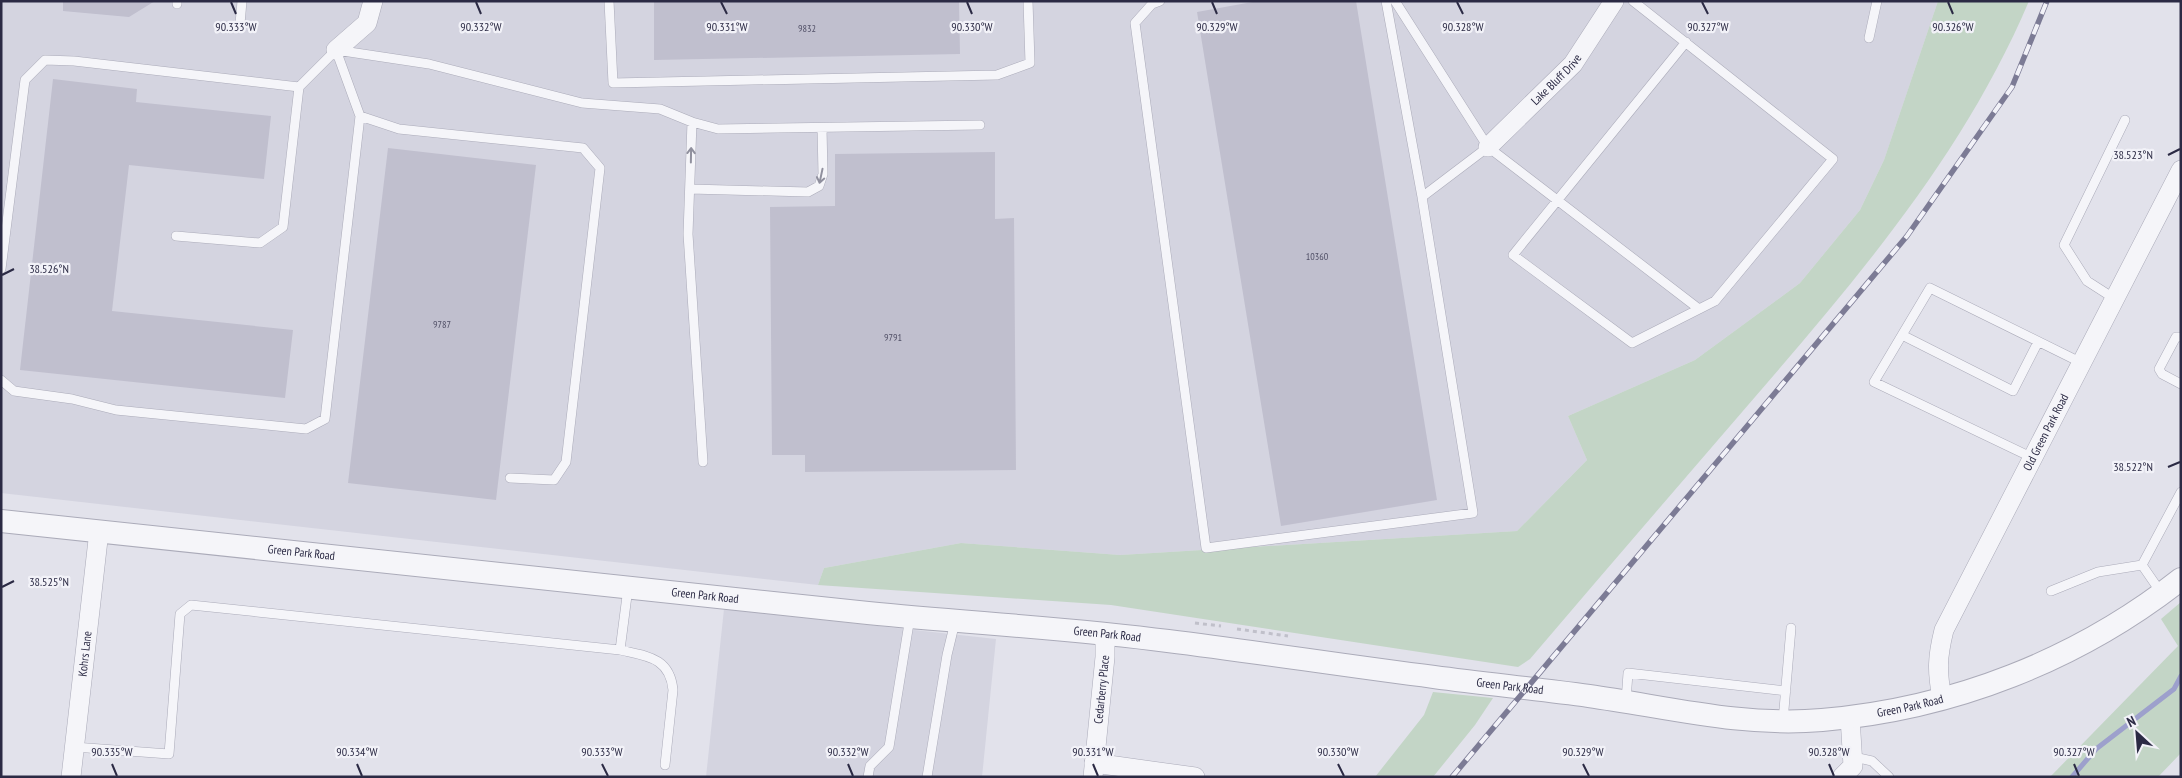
<svg xmlns="http://www.w3.org/2000/svg" width="2182" height="778" font-family="'PT Sans Narrow',sans-serif">
  <rect width="100%" height="100%" fill="#e2e2eb"/>
  <path fill="#d4d4e0" d="M1 1H1938L1884 160 1860 210 1800 283 1695 360 1568 416 1587 460 1517 531 1120 555 961 543 824 568 818 585 1 493Z
    M724 609 996 639 982 777H706Z"/>
  <path fill="#c3d5c6" d="M1938 1H2029C1965 152 1861 274 1755 397 1680 484 1605 571 1530 659L1518 667 1111 605 818 585 824 568 961 543 1120 555 1517 531 1587 460 1568 416 1695 360 1800 283 1860 210 1884 160Z
    M2181 602V753L2158 777H2050L2178 646 2161 619Z
    M1433 692 1493 698 1475 725 1433 777H1375L1424 715Z"/>
  <g fill="none" stroke-linecap="round" stroke-linejoin="round">
    <path stroke="#9da0cc" stroke-width="5" d="M2072 777 2096 749 2174 689 2181 676"/>
  </g>
  <path fill="#c0bfce" d="M63 1H155L129 17 63 11Z
    M654 1H959L960 54 654 60Z
    M1258 1H1356L1437 500 1281 526 1197 12Z
    M53 79 137 89 136 102 271 116 264 179 129 165 112 311 293 330 285 398 20 370Z
    M388 148 536 165 496 500 348 483Z
    M995 152V219L1014 218 1016 470 805 472V455H772L770 207 835 206V154Z"/>
  <g fill="none" stroke-linecap="round" stroke-linejoin="round">
    <g stroke="#ababb9" stroke-width="10">
      <path id="service" d="M609 1 613 83 997 75 1030 63 1028 1
        M1160 1 1152 4 1135 23 1206 548 1473 513 1422 197 1488 147
        M1386 1 1422 197
        M1395 1 1488 147 1699 309
        M1633 1 1833 159 1715 301 1632 343 1513 255 1686 42
        M177 4V1
        M240 24 242 1
        M1869 38 1877 1
        M336 50 429 64 582 103 660 109 692 122 718 129 980 125
        M360 116 399 129 583 148 600 168 566 462 554 480 510 478
        M692 122 688 234 703 462
        M690 189 808 192 819 186 823 174 822 128
        M176 236 260 243 283 227 299 87
        M1 269 25 80 45 60 74 61 299 87 336 50
        M2115 299 2087 281 2064 245 2125 120
        M1902 335 2013 391 2038 342
        M2181 337H2176L2159 369 2162 374 2181 384
        M1 380 14 391 72 399 116 410 306 429 325 419 360 116 336 50
        M2033 458 1874 382 1930 288 2082 363
        M2051 591 2098 572 2142 565
        M2162 594 2142 565 2181 492
        M620 650 628 588
        M1626 701 1628 673 1786 691
        M1783 721 1791 628
        M74 747 169 754 180 614 191 605 620 650C646 656 670 657 673 690L665 765
        M1854 757 1872 761 1889 777
        M868 777 870 766 889 747 910 617
        M927 777 947 655 955 622"/>
    </g>
    <g stroke="#ababb9" stroke-width="20">
      <g id="minor">
        <path d="M336 50 367 23 373 1"/>
        <path id="s1" d="M1488 147 1573 64 1614 1"/>
        <path id="s2" d="M1942 699C1937 671 1937 658 1944 630L2181 170"/>
        <path d="M1094 763 1195 777"/>
        <path id="s3" d="M71 777 99 531"/>
        <path id="s4" d="M1093 777 1105 657V633"/>
        <path d="M1842 777 1853 766 1850 717"/>
      </g>
    </g>
    <g stroke="#ababb9" stroke-width="24">
      <g id="tertiary">
        <path id="s5" d="M1 521C290 551 579 582 868 613 968 623 1069 628 1168 641 1257 652 1346 666 1434 677 1486 684 1538 689 1589 696 1667 707 1743 727 1822 720 1953 709 2078 660 2181 579"/>
      </g>
    </g>
    <path stroke="#c0c0ca" stroke-width="3" stroke-dasharray="4 4" stroke-linecap="butt" d="M1195 623 1221 626
      M1237 629 1288 636"/>
    <use href="#service" stroke="#f5f5f9" stroke-width="9"/>
    <use href="#minor" stroke="#f5f5f9" stroke-width="19"/>
    <use href="#tertiary" stroke="#f5f5f9" stroke-width="22"/>
    <g stroke="#7c7b95" stroke-width="5.5">
      <path id="rail" d="M1452 777 1907 236 2012 87 2047 1"/>
    </g>
    <use href="#rail" stroke="#f2f2f8" stroke-width="4" stroke-dasharray="11" stroke-linecap="butt"/>
  </g>
  <defs><path id="oneway-shaft" d="M-6 0H5M1.5-3L5.5 0L1.5 3" fill="none" stroke-width="1.6" stroke-linecap="round" stroke-linejoin="round" transform="scale(1.25)"/></defs>
  <g stroke="#90909e">
    <use href="#oneway-shaft" transform="translate(691 155) rotate(-89)"/>
    <use href="#oneway-shaft" transform="translate(821 176) rotate(102)"/>
  </g>
  <path fill="none" stroke="#2b2a44" stroke-width="2" d="M231 2 236 14M476 2 481 14M721 2 727 14M967 2 972 14M1212 2 1217 14M1457 2 1463 14M1702 2 1708 14M1948 2 1953 14M2168 155 2180 149M2 275 14 269M2168 467 2180 462M2 587 14 581M112 764 117 776M357 764 362 776M602 764 608 776M848 764 853 776M1093 764 1098 776M1338 764 1344 776M1583 764 1589 776M1829 764 1834 776M2074 764 2079 776"/>
  <g text-anchor="middle" stroke-width="4.5" stroke-linejoin="round" paint-order="stroke">
    <g font-size="10" fill="#504f66">
      <text x="807" y="32">9832</text>
      <text x="1317" y="260">10360</text>
      <text x="442" y="328">9787</text>
      <text x="893" y="341">9791</text>
    </g>
    <g font-size="12" fill="#2b2a44" stroke="#f2f2f8">
      <text dy="4" stroke="none"><textPath href="#s1" startOffset="96">Lake Bluff Drive</textPath></text>
      <text dy="4" stroke="none"><textPath href="#s2" startOffset="292">Old Green Park Road</textPath></text>
      <text dy="4" stroke="none"><textPath href="#s5" startOffset="302">Green Park Road</textPath></text>
      <text dy="4" stroke="none"><textPath href="#s5" startOffset="708">Green Park Road</textPath></text>
      <text dy="4" stroke="none"><textPath href="#s5" startOffset="1112">Green Park Road</textPath></text>
      <text dy="4" stroke="none"><textPath href="#s3" startOffset="124">Kohrs Lane</textPath></text>
      <text dy="4" stroke="none"><textPath href="#s5" startOffset="1518">Green Park Road</textPath></text>
      <text dy="4" stroke="none"><textPath href="#s4" startOffset="88">Cedarberry Place</textPath></text>
      <text dy="4" stroke="none"><textPath href="#s5" startOffset="1922">Green Park Road</textPath></text>
    </g>
  </g>
  <g font-size="12" text-anchor="middle" fill="#2b2a44" stroke="#f2f2f8" stroke-width="4.5" stroke-linejoin="round" paint-order="stroke">
    <text x="236" y="31">90.333°W</text>
    <text x="481" y="31">90.332°W</text>
    <text x="727" y="31">90.331°W</text>
    <text x="972" y="31">90.330°W</text>
    <text x="1217" y="31">90.329°W</text>
    <text x="1463" y="31">90.328°W</text>
    <text x="1708" y="31">90.327°W</text>
    <text x="1953" y="31">90.326°W</text>
    <text x="2133" y="159">38.523°N</text>
    <text x="49" y="273">38.526°N</text>
    <text x="2133" y="471">38.522°N</text>
    <text x="49" y="586">38.525°N</text>
    <text x="112" y="756">90.335°W</text>
    <text x="357" y="756">90.334°W</text>
    <text x="602" y="756">90.333°W</text>
    <text x="848" y="756">90.332°W</text>
    <text x="1093" y="756">90.331°W</text>
    <text x="1338" y="756">90.330°W</text>
    <text x="1583" y="756">90.329°W</text>
    <text x="1829" y="756">90.328°W</text>
    <text x="2074" y="756">90.327°W</text>
  </g>
  <rect width="2182" height="778" fill="none" stroke="#2b2a44" stroke-width="5"/>
  <g transform="translate(2137 733) rotate(334)" stroke="#f2f2f8" stroke-width="4" paint-order="stroke">
  <path d="M0-4L9 19L0 12L-9 19Z" fill="#2b2a44"/>
  <text y="-8" font-size="14" font-weight="bold" text-anchor="middle" fill="#2b2a44">N</text>
  </g>
</svg>
